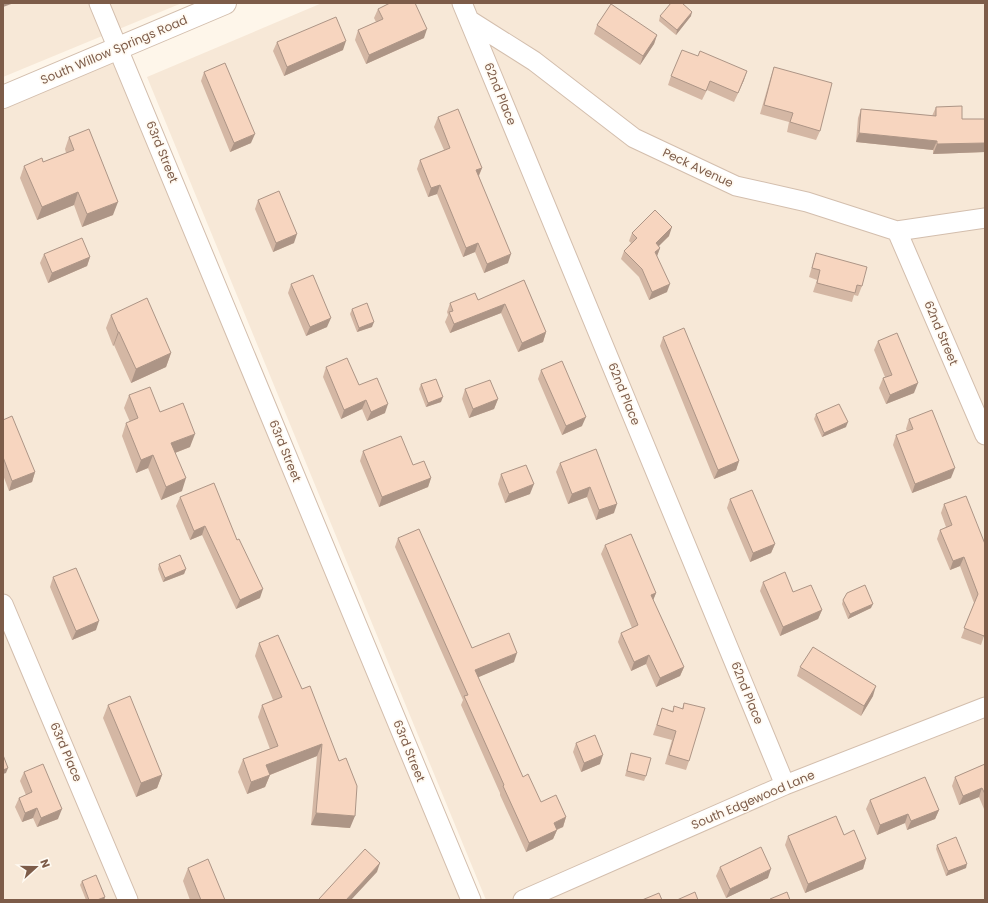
<svg xmlns="http://www.w3.org/2000/svg" width="988" height="903" font-family="Poppins,sans-serif">
  <rect width="100%" height="100%" fill="#fef6ea"/>
  <path fill="#f7e8d7" d="M3 3H182L3 77Z
    M322 3H985V900H486L147 77Z
    M116 61 461 900H3V108Z"/>
  <g fill="none" stroke-linecap="round" stroke-linejoin="round">
    <g stroke="#d3bead" stroke-width="21">
      <path id="minor" d="M99 3 471 900
        M462 3 785 785
        M469 20 534 61 634 138 736 186 807 202 897 231 985 218
        M897 231 985 435
        M3 604 128 900
        M523 900 785 785 985 707"/>
    </g>
    <g stroke="#d3bead" stroke-width="24">
      <path id="tertiary" d="M3 97 225 3"/>
    </g>
    <use href="#minor" stroke="#fff" stroke-width="19"/>
    <use href="#tertiary" stroke="#fff" stroke-width="22"/>
  </g>
  <path fill="#d4b7a4" d="M378 9 424 38 366 64 355 40 358 30 376 22 374 18Z
    M660 16H691L676 35 659 21Z
    M597 25 657 35 654 44 640 65 594 34Z
    M277 42 343 50 284 76 273 51Z
    M698 56 744 80 734 102 707 90 702 100 668 85 671 76Z
    M774 67 820 131 816 140 787 132 789 122 760 114 771 76Z
    M204 72 251 143 230 152 201 81Z
    M936 107 962 119H985V152L933 154V150L856 142 858 118 861 109 932 116Z
    M438 117 482 168 479 176 508 263 484 273 475 252 463 257 437 194 428 197 417 169 420 160 444 150 434 127Z
    M69 137 113 215 82 227 74 205 37 220 20 178 24 166 43 162 66 153 65 149Z
    M258 200 294 243 273 252 255 209Z
    M632 233 669 236 658 246 660 248 657 256 667 292 649 300 639 277 621 259 624 251 631 243 629 241Z
    M816 253 862 286 858 296 854 295 852 302 813 292 817 280 809 277 813 263Z
    M44 254 90 257 87 266 48 283 40 263Z
    M524 280 546 332 543 342 518 352 501 313 450 333 445 322 448 315 447 312 450 303 478 300Z
    M291 284 327 327 306 336 288 293Z
    M352 309 372 327 357 332 350 314Z
    M111 315 171 353 166 367 131 383 114 345 113 346 106 328Z
    M663 337 739 461 736 470 714 479 660 346Z
    M878 341 914 393 886 404 879 388 883 378 885 377 874 350Z
    M326 367 359 385 385 413 367 421 362 409 341 419 323 377Z
    M541 370 582 426 562 435 538 379Z
    M421 384 441 402 426 407 419 389Z
    M465 389 498 399 494 409 469 418 462 399Z
    M129 395 160 412 190 447 175 453 182 491 161 500 148 468 136 473 122 436 126 423 130 422 124 408Z
    M816 414 846 427 822 437 814 419Z
    M909 419 951 478 912 493 893 445 896 435 907 431 906 429Z
    M3 420 35 472 32 482 9 491 3 475Z
    M596 449 614 513 596 520 587 497 568 504 556 472 560 463Z
    M363 451 413 465 431 478 428 487 379 507 360 461Z
    M501 474 530 494 505 503 498 484Z
    M966 496 985 633 981 645 961 638 974 603 960 566 950 570 937 539 940 530 946 527 941 513 944 504Z
    M180 497 237 540 260 598 236 609 202 535 190 540 176 506Z
    M730 499 775 544 771 553 750 562 727 508Z
    M398 538 472 648 514 662 478 677 523 777 541 802 566 817 563 827 557 830 553 839 526 852 500 795V793L461 705 463 700 395 547Z
    M605 545 656 593 653 600 684 667 680 676 656 687 646 664 631 671 618 642 621 633 632 628 601 554Z
    M159 564 186 569 184 574 163 582 158 569Z
    M53 577 96 630 72 640 50 587Z
    M763 582 793 592 822 610 818 619 780 636 760 591Z
    M843 600 871 608 848 619 842 604Z
    M259 643 302 689 310 686 350 828 311 825 317 756 270 775 265 787 247 794 238 772 243 759 270 749 258 717 262 705 273 700 255 656Z
    M800 667 873 696 861 716 797 676Z
    M684 703 689 761 686 770 665 764 672 740 653 735 662 708 673 711 674 706 682 709Z
    M108 705 162 775 157 788 136 797 103 718Z
    M576 743 600 764 581 772 573 752Z
    M631 753 646 776 644 781 625 776Z
    M985 764V809H984L979 797 959 805 952 786 955 777Z
    M24 772 58 819 37 827 33 818 22 822 15 807 19 798 26 795 20 781Z
    M870 800 939 810 935 819 907 830 905 823 877 835 866 809Z
    M844 835 866 859 863 869 805 893 785 845 788 836Z
    M937 845 966 868 946 876 936 849Z
    M720 867 768 878 726 898 716 876Z
    M188 868 225 900H190L183 881Z
    M82 881 105 897 104 900H86L80 885Z"/>
  <path fill="#ad9586" d="M3 3H14L3 7Z
    M692 12 691 16 676 35 677 30Z
    M427 29 424 38 366 64 369 55Z
    M657 35 654 44 640 65 643 56Z
    M346 41 343 50 284 76 287 67Z
    M747 71 744 80 734 102 738 93Z
    M859 133 937 141 933 150 856 142Z
    M255 134 251 143 230 152 234 143Z
    M985 143V152L933 154 937 144Z
    M482 168 478 177 476 170Z
    M440 185 437 194 428 197 431 188Z
    M78 192 74 205 37 220 42 207Z
    M118 202 113 215 82 227 87 214Z
    M672 227 669 236 653 252 656 243Z
    M297 234 294 243 273 252 276 243Z
    M478 243 475 252 463 257 466 248Z
    M660 248 657 256 655 252Z
    M511 254 508 263 484 273 487 264Z
    M90 257 87 266 48 283 52 273Z
    M670 284 667 292 649 300 652 292Z
    M505 304 501 313 450 333 454 324Z
    M331 318 327 327 306 336 310 327Z
    M374 322 372 327 357 332 359 328Z
    M118 332H119L114 345 113 346Z
    M546 332 543 342 518 352 522 343Z
    M171 353 166 367 131 383 136 369Z
    M918 383 914 393 886 404 890 395Z
    M443 397 441 402 426 407 428 403Z
    M498 399 494 409 469 418 473 409Z
    M366 400 362 409 341 419 344 410Z
    M388 404 385 413 367 421 371 412Z
    M586 417 582 426 562 435 566 426Z
    M848 422 846 427 822 437 824 433Z
    M195 434 190 447 167 456 171 443Z
    M153 455 148 468 136 473 141 460Z
    M739 461 736 470 714 479 718 470Z
    M955 468 951 478 912 493 915 484Z
    M35 472 32 482 9 491 12 481Z
    M186 478 182 491 161 500 166 487Z
    M431 478 428 487 379 507 382 497Z
    M534 484 530 494 505 503 509 494Z
    M590 487 587 497 568 504 572 494Z
    M617 504 614 513 596 520 599 510Z
    M205 526 202 535 190 540 194 531Z
    M775 544 771 553 750 562 753 553Z
    M964 557 960 566 950 570 953 561Z
    M186 569 184 574 163 582 165 578Z
    M263 589 260 598 236 609 240 600Z
    M656 593 652 603 651 595Z
    M873 604 871 608 848 619 850 614Z
    M822 610 818 619 780 636 783 627Z
    M99 621 96 630 72 640 76 631Z
    M517 653 514 662 472 680 475 670Z
    M649 655 646 664 631 671 634 662Z
    M684 667 680 676 656 687 660 678Z
    M876 686 873 696 861 716 864 706Z
    M322 744 317 756 262 778 266 765Z
    M603 755 600 764 581 772 584 763Z
    M8 768 6 773 3 774V770Z
    M162 775 157 788 136 797 141 783Z
    M270 775 265 787 247 794 251 782Z
    M982 788 979 797 959 805 963 796Z
    M37 808 33 818 22 822 25 813Z
    M62 809 58 819 37 827 41 818Z
    M939 810 935 819 907 830 911 821Z
    M316 813 355 816 350 828 311 825Z
    M908 814 905 823 877 835 880 825Z
    M566 817 563 827 550 832 554 823Z
    M557 830 553 839 526 852 529 843Z
    M866 859 863 869 805 893 808 884Z
    M380 863 377 872 351 900H346Z
    M967 864 966 868 946 876 948 871Z
    M771 869 768 878 726 898 730 889Z
    M105 897 104 900H97Z"/>
  <path fill="#f7d5bf" stroke="#ad9586" d="M390 3H415L427 29 369 55 358 30 383 19 378 9Z
    M671 3H682L692 12 677 30 660 16Z
    M611 4 657 35 643 56 597 25Z
    M336 17 346 41 287 67 277 42Z
    M682 50 698 56 700 51 747 71 738 93 710 81 706 91 671 76Z
    M225 63 255 134 234 143 204 72Z
    M774 67 832 83 820 131 790 122 793 113 764 105Z
    M962 106V119H985V143L937 144V141L859 133 861 109 936 116V107Z
    M458 109 482 168 476 170 511 254 487 264 478 243 466 248 440 185 431 188 420 160 450 148 438 117Z
    M89 129 118 202 87 214 78 192 42 207 24 166 42 158 43 162 74 150 69 137Z
    M279 191 297 234 276 243 258 200Z
    M655 210 672 227 656 243 660 248 655 252 670 284 652 292 642 269 624 251 637 238 632 233Z
    M82 238 90 257 52 273 44 254Z
    M816 253 867 267 862 286 857 285 855 293 817 283 820 270 812 268Z
    M313 275 331 318 310 327 291 284Z
    M524 280 546 332 522 343 505 304 454 324 449 312 453 311 450 303 475 293 478 300Z
    M147 298 171 353 136 369 119 332H118L111 315Z
    M367 303 374 322 359 328 352 309Z
    M684 328 739 461 718 470 663 337Z
    M897 333 918 383 890 395 883 378 892 375 878 341Z
    M347 358 359 385 377 378 388 404 371 412 366 400 344 410 326 367Z
    M562 361 586 417 566 426 541 370Z
    M436 379 443 397 428 403 421 384Z
    M490 380 498 399 473 409 465 389Z
    M150 387 160 412 183 403 195 434 171 443 186 478 166 487 153 455 141 460 126 423 138 418 129 395Z
    M839 404 848 422 824 433 816 414Z
    M932 410 955 468 915 484 896 435 913 429 909 419Z
    M12 416 35 472 12 481 3 457V420Z
    M401 436 413 465 424 461 431 478 382 497 363 451Z
    M596 449 617 504 599 510 590 487 572 494 560 463Z
    M526 465 534 484 509 494 501 474Z
    M214 483 237 540 239 539 263 589 240 600 205 526 194 531 180 497Z
    M752 490 775 544 753 553 730 499Z
    M966 496 985 544V633L984 636 964 628 978 594 964 557 953 561 940 530 952 525 944 504Z
    M419 529 472 648 509 633 517 653 475 670 523 777 528 774 541 802 556 795 566 817 554 823 557 830 529 843 503 786 504 785 464 696 468 695 398 538Z
    M631 534 656 593 651 595 684 667 660 678 649 655 634 662 621 633 638 625 605 545Z
    M180 555 186 569 165 578 159 564Z
    M76 568 99 621 76 631 53 577Z
    M785 572 793 592 811 585 822 610 783 627 763 582Z
    M865 585 873 604 850 614 843 600 847 593Z
    M278 635 302 689 310 686 339 761 346 758 357 786 355 816 316 813 322 744 266 765 270 775 251 782 243 759 278 746 262 705 282 697 259 643Z
    M813 647 876 686 864 706 800 667Z
    M130 696 162 775 141 783 108 705Z
    M684 703 705 708 689 761 669 755 676 731 657 725 662 708 673 712 674 706 683 709Z
    M595 735 603 755 584 763 576 743Z
    M631 753 651 758 646 776 627 771Z
    M3 755 8 768 3 770Z
    M43 764 62 809 41 818 37 808 25 813 19 798 32 792 24 772Z
    M985 764V794L982 788 963 796 955 777Z
    M925 777 939 810 911 821 908 814 880 825 870 800Z
    M836 816 844 835 854 830 866 859 808 884 788 836Z
    M956 837 967 864 948 871 937 845Z
    M761 847 771 869 730 889 720 867Z
    M365 849 380 863 346 900H321L319 899Z
    M208 859 225 900H201L188 868Z
    M96 875 105 897 97 900H89L82 881Z
    M695 892 698 900H677Z
    M787 892 790 900H770V899Z
    M659 893 662 900H642Z"/>
  <g text-anchor="middle" stroke-width="3.5" stroke-linejoin="round" paint-order="stroke">
    <g font-size="12" fill="#7d5c49" stroke="#fffaf2">
      <text transform="translate(114 50) rotate(-23)" y="4">South Willow Springs Road</text>
      <text transform="translate(500 94) rotate(68)" y="4">62nd Place</text>
      <text transform="translate(162 152) rotate(68)" y="4">63rd Street</text>
      <text transform="translate(698 168) rotate(25)" y="4">Peck Avenue</text>
      <text transform="translate(941 333) rotate(67)" y="4">62nd Street</text>
      <text transform="translate(624 394) rotate(68)" y="4">62nd Place</text>
      <text transform="translate(285 451) rotate(68)" y="4">63rd Street</text>
      <text transform="translate(747 693) rotate(68)" y="4">62nd Place</text>
      <text transform="translate(409 751) rotate(68)" y="4">63rd Street</text>
      <text transform="translate(66 752) rotate(67)" y="4">63rd Place</text>
      <text transform="translate(753 800) rotate(-23)" y="4">South Edgewood Lane</text>
    </g>
  </g>
  <rect width="988" height="903" fill="none" stroke="#7d5c49" stroke-width="8"/>
  <g transform="translate(36 867) rotate(69)" stroke="#fffaf2" stroke-width="3" paint-order="stroke">
  <path d="M0-3L7 15L0 10L-7 15Z" fill="#7d5c49"/>
  <text y="-6" font-size="11" font-weight="bold" text-anchor="middle" fill="#7d5c49">N</text>
  </g>
</svg>
